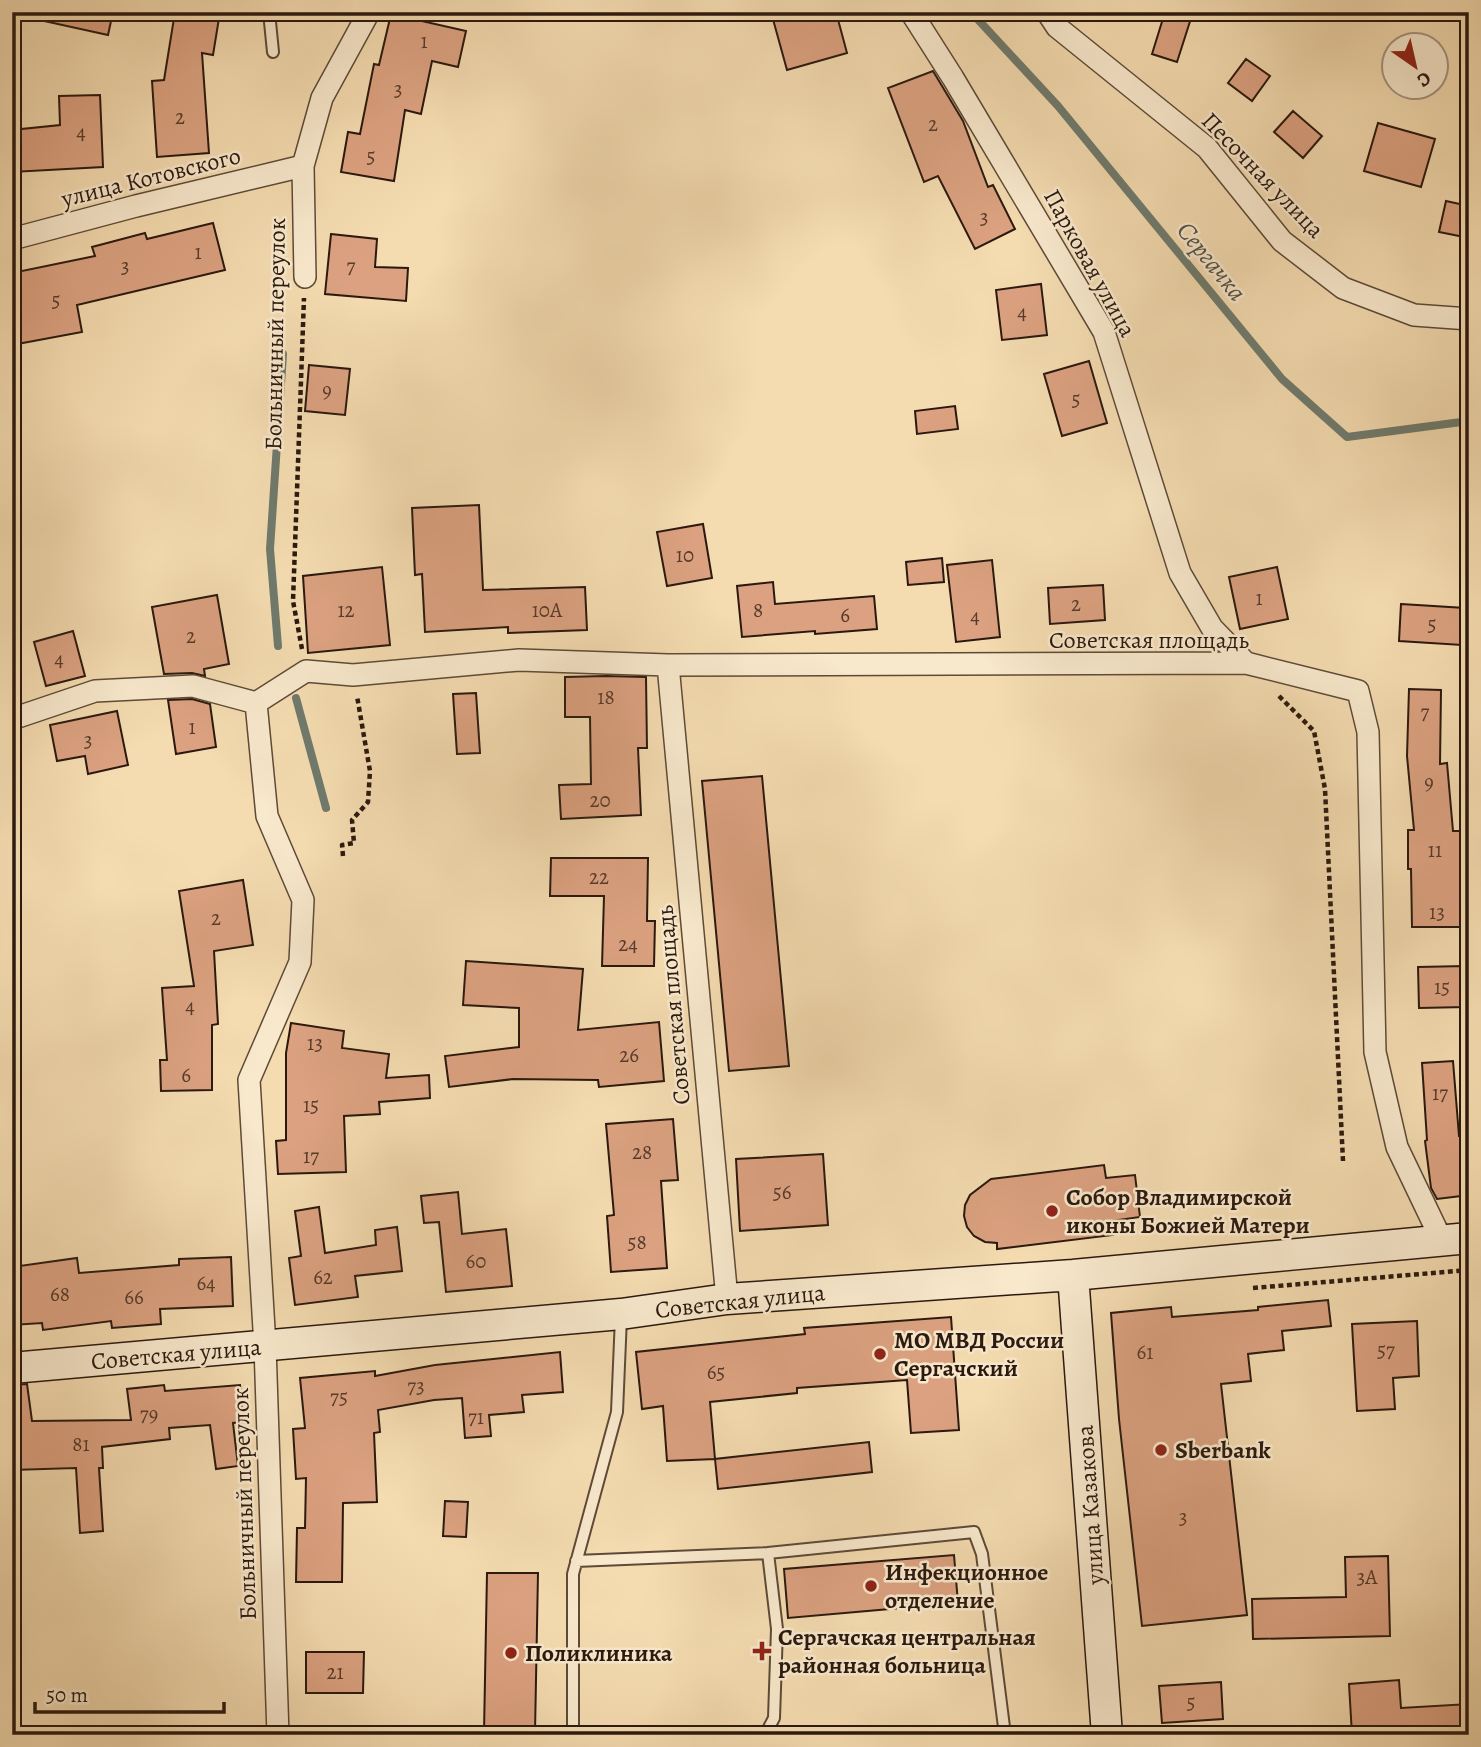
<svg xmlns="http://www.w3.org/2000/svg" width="1481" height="1747" font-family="Alegreya,serif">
  <rect width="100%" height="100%" fill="#f4dbb0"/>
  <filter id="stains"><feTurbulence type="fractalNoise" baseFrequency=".00286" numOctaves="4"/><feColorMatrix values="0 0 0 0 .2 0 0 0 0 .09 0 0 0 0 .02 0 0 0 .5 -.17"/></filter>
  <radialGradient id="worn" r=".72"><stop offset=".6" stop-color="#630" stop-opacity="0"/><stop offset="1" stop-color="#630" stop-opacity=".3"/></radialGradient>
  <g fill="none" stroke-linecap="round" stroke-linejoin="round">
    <path stroke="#6f7a6d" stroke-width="8" d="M971 12 1058 106 1282 379 1347 437 1469 421
      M278 646 270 549 283 354
      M296 698 326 808"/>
  </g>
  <path fill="#dba180" stroke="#2b190f" stroke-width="2" d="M45 12H113L108 35 44 21Z
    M175 12H220L213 55 202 53 209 153 157 157 152 81 164 80Z
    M771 12H836L847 53 787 70Z
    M1165 12H1193L1177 62 1152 54Z
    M391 14 466 31 458 67 432 61 421 114 405 110 394 181 341 172 348 132 360 134 374 64 379 65Z
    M1246 59 1270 76 1252 101 1228 83Z
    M933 71 963 121 988 187 993 185 1015 229 975 249 938 176 924 182 888 88Z
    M100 95 103 167 12 172V130L60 125 59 96Z
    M1293 111 1322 136 1303 158 1274 132Z
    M1378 123 1435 139 1421 187 1364 171Z
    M1446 201 1469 206V238L1439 232Z
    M213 223 225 270 77 305 82 332 12 345V273L95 256 92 247 145 233 147 239Z
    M331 234 377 239 375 267 408 268 406 301 325 294Z
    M1041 284 1047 335 1002 340 996 290Z
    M1089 361 1107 423 1062 436 1044 374Z
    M309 365 350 369 345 415 305 411Z
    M955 406 958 429 917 434 915 411Z
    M479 505 483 590 585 587 587 630 508 633V627L425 632 422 574 415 575 412 508Z
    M703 524 712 578 667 586 657 532Z
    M942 558 944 582 908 585 906 562Z
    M992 560 1000 637 956 642 947 565Z
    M382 567 390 645 308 653 303 576Z
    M1277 567 1288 619 1240 629 1229 577Z
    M773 582 775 604 874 596 877 629 815 634V631L742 637 737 586Z
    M1103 585 1105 620 1050 624 1048 588Z
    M217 595 229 664 204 669 205 676 192 673 164 674 152 607Z
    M1401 604 1465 608 1462 645 1399 641Z
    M73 631 85 676 46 686 34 642Z
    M606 676 646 677 647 748H638L641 815 561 819 559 785 591 784 590 717H565V677Z
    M1409 689 1441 690 1440 764 1447 763 1453 831H1463V927H1412L1411 869H1408V830H1414L1407 756Z
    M476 693 480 753 457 754 453 694Z
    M192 699 210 704 216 747 176 754 168 700Z
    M117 711 128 765 88 774 85 756 57 761 50 725Z
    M762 776 789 1066 729 1071 702 781Z
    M551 858H648L647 921H655L654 966H602L604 896H550Z
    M243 880 253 945 214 951 218 1024 212 1025V1090L161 1091 160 1060H167L162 988 194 986 179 891Z
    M466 961 583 969 578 1030 659 1022 664 1081 599 1087 598 1080 513 1079 449 1087 445 1056 519 1047V1008L463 1005Z
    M1465 966 1466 1007 1419 1008 1418 967Z
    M291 1023 344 1031 342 1048 389 1054 386 1078 429 1075 430 1098 379 1102 380 1114 344 1116 346 1172 278 1174 276 1141 286 1140V1053Z
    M1453 1061 1459 1136 1469 1135V1195L1437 1199 1431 1188 1425 1141 1427 1140 1422 1063Z
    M673 1119 678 1180 661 1181 667 1268 611 1272 607 1216 614 1215 606 1124Z
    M823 1154 828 1225 740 1231 736 1159Z
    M1104 1165 1106 1178 1135 1175 1140 1217 1111 1221 1113 1235 997 1249V1243L985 1242 974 1236 967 1227 964 1216 965 1205 970 1195 991 1179Z
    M458 1192 462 1234 506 1229 512 1286 446 1292 439 1222 424 1223 421 1196Z
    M319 1207 325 1253 376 1245 375 1230 397 1227 402 1271 355 1276 358 1297 295 1305 289 1258 301 1256 295 1211Z
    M231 1257 233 1306 160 1309 161 1324 112 1328 111 1321 43 1330 42 1323 12 1325V1267L77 1258 79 1273 179 1265V1259Z
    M1328 1300 1331 1326 1282 1331 1284 1350 1248 1354 1251 1381 1221 1384 1247 1615 1142 1626 1119 1419 1111 1313 1171 1307 1172 1317 1258 1310V1307Z
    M951 1317 959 1430 911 1433 907 1380 797 1388V1393L710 1402 715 1459 667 1461 663 1406 642 1409 636 1352 805 1334 804 1328Z
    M1417 1321 1419 1376 1393 1378 1395 1409 1357 1411 1352 1324Z
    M560 1352 563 1392 522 1395 524 1412 489 1415 491 1436 465 1438 462 1398 434 1400 378 1410 380 1432 374 1433 377 1502 343 1503 342 1582H296L297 1528H305L306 1478 296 1479 293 1429 305 1428 300 1378 375 1371V1376L435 1365Z
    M27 1384 32 1421 131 1420 127 1389 164 1385 165 1391 240 1385 243 1422 233 1423 238 1466 216 1469 210 1425 169 1428 170 1439 102 1447 103 1468H99L103 1531 80 1533 76 1468 12 1470V1385Z
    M869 1442 872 1472 718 1489 715 1459Z
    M445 1501 468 1502 466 1537 443 1536Z
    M954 1555 958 1603 788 1618 784 1569Z
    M1388 1556 1390 1636 1253 1639 1252 1599 1346 1597 1345 1557Z
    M487 1573H538L535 1733 484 1732Z
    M306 1652H364L363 1693H306Z
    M1399 1680 1401 1708 1469 1704V1735H1352L1349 1684Z
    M1221 1682 1223 1719 1162 1723 1159 1686Z"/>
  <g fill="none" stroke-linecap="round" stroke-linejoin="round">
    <g stroke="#5d4a37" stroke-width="14">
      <path id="service" d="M269 12 273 52
        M768 1553 974 1532 982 1554 1005 1735
        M576 1561 768 1553 777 1629 774 1718 765 1735
        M573 1735V1574L617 1412 621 1317"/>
    </g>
    <g stroke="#5d4a37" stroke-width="24">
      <path id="minor" d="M911 12 953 78 1104 332 1180 573 1212 628 1246 663
        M1047 12 1057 27 1207 148 1282 241 1343 288 1414 315 1469 319
        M12 239 136 206 303 166
        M305 277 303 166 322 98 369 12
        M668 665 1246 663 1358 691 1368 732 1375 1052 1397 1147 1442 1241
        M256 703 306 671 353 675 519 660 668 665 727 1299
        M256 703 267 816 303 900 300 962 249 1080 265 1346 278 1735
        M12 719 95 691 193 686 256 703"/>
    </g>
    <g stroke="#2b190f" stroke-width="33">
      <path id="secondary" d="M1073 1275 1107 1735
        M12 1368 621 1314 727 1299 1073 1275 1469 1238"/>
    </g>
    <path stroke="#2b190f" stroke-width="4.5" stroke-dasharray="5 3.5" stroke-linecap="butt" d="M302 649 293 601 304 298
      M1279 696 1314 731 1325 789 1343 1161
      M343 856 342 845 354 843 352 820 368 802 370 771 357 696
      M1253 1288 1469 1270"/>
    <use href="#service" stroke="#f8e8cc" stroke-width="10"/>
    <use href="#minor" stroke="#f8e8cc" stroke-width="21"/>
    <use href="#secondary" stroke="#f8e8cc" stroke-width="30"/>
  </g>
  <g fill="#8f2418" stroke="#f8e8cc" stroke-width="2.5">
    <circle cx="1052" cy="1211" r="7"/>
    <circle cx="880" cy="1354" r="7"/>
    <circle cx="1161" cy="1450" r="7"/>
    <circle cx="871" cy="1586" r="7"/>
    <path d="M758.5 1640.5h7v7h7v7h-7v7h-7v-7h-7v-7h7z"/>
    <circle cx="511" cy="1653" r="7"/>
  </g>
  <g text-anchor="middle" stroke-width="5" stroke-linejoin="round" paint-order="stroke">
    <g font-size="21" fill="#573b2b">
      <text x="424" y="48">1</text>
      <text x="398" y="96">3</text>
      <text x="180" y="124">2</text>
      <text x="933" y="131">2</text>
      <text x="81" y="139">4</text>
      <text x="371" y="163">5</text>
      <text x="984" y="224">3</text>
      <text x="198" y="259">1</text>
      <text x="125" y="273">3</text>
      <text x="351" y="273">7</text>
      <text x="56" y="307">5</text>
      <text x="1022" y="319">4</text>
      <text x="327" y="397">9</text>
      <text x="1076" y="406">5</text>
      <text x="685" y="562">10</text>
      <text x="1259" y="605">1</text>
      <text x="1076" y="611">2</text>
      <text x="346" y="617">12</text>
      <text x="547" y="617">10А</text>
      <text x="758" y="617">8</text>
      <text x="845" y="622">6</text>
      <text x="975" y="623">4</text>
      <text x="1432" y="631">5</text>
      <text x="191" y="643">2</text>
      <text x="59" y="666">4</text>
      <text x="606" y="704">18</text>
      <text x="1425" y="719">7</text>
      <text x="192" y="734">1</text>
      <text x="88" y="747">3</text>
      <text x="1429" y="789">9</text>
      <text x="600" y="807">20</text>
      <text x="1435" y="857">11</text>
      <text x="599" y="884">22</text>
      <text x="1437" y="919">13</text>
      <text x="216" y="925">2</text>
      <text x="628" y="951">24</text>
      <text x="1442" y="994">15</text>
      <text x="190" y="1013">4</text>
      <text x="315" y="1050">13</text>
      <text x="629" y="1062">26</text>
      <text x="186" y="1082">6</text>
      <text x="1440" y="1100">17</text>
      <text x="311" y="1112">15</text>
      <text x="642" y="1159">28</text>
      <text x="311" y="1163">17</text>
      <text x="782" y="1199">56</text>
      <text x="637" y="1249">58</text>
      <text x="476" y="1268">60</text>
      <text x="323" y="1284">62</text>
      <text x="206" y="1290">64</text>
      <text x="60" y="1301">68</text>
      <text x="134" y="1304">66</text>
      <text x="1386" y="1357">57</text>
      <text x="1145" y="1359">61</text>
      <text x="716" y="1379">65</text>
      <text x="416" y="1393">73</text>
      <text x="339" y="1404">75</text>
      <text x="149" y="1421">79</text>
      <text x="476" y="1424">71</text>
      <text x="81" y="1451">81</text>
      <text x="1183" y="1524">3</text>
      <text x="1367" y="1584">3А</text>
      <text x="335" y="1679">21</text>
      <text x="1191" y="1709">5</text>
    </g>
    <g font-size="24" fill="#2b190f" stroke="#f8e8cc">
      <text transform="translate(1263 175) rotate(46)" y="8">Песочная улица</text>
      <text transform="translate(151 177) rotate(-14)" y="8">улица Котовского</text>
      <text transform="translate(1090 263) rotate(61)" y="8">Парковая улица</text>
      <text transform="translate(275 334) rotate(-89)" y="8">Больничный переулок</text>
      <text x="1149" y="648">Советская площадь</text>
      <text transform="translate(673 1005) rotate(-95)" y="8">Советская площадь</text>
      <text transform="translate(740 1301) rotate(-6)" y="8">Советская улица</text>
      <text transform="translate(176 1354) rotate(-5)" y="8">Советская улица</text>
      <text transform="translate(244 1504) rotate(-92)" y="8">Больничный переулок</text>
      <text transform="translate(1090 1505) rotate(-94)" y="8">улица Казакова</text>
    </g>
    <g font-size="24" font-weight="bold" fill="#2b190f" stroke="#f8e8cc" text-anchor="start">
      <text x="1066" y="1205">Собор Владимирской<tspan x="1066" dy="28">иконы Божией Матери</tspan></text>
      <text x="894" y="1348">МО МВД России<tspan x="894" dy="28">Сергачский</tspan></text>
      <text x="1175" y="1458">Sberbank</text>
      <text x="885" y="1580">Инфекционное<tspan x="885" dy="28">отделение</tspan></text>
      <text x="778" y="1645">Сергачская центральная<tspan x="778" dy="28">районная больница</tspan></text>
      <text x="525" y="1661">Поликлиника</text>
    </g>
    <g font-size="26" font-style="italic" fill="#535246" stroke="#f8e8cc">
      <text transform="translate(1212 261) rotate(51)" y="9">Сергачка</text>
    </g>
  </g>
  <rect width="1481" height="1747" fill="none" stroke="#f4dbb0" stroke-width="42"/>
  <rect x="14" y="14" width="1453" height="1719" fill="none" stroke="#2b190f" stroke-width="3.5"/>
  <rect x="21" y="21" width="1439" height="1705" fill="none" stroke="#2b190f" stroke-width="2"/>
  <g transform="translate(1415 66) rotate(146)"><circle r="33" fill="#f8e8cc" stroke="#a69580" stroke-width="2"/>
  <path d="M0-5L12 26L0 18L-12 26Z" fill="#8f2418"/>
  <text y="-10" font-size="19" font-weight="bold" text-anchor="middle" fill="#2b190f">С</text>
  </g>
  <path d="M35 1702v10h189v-10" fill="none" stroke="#2b190f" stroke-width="3.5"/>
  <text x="46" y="1702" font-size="21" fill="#2b190f" stroke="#f8e8cc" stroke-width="5" paint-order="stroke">50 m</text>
  <rect width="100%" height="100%" filter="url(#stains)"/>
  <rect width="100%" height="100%" fill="url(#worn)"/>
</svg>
